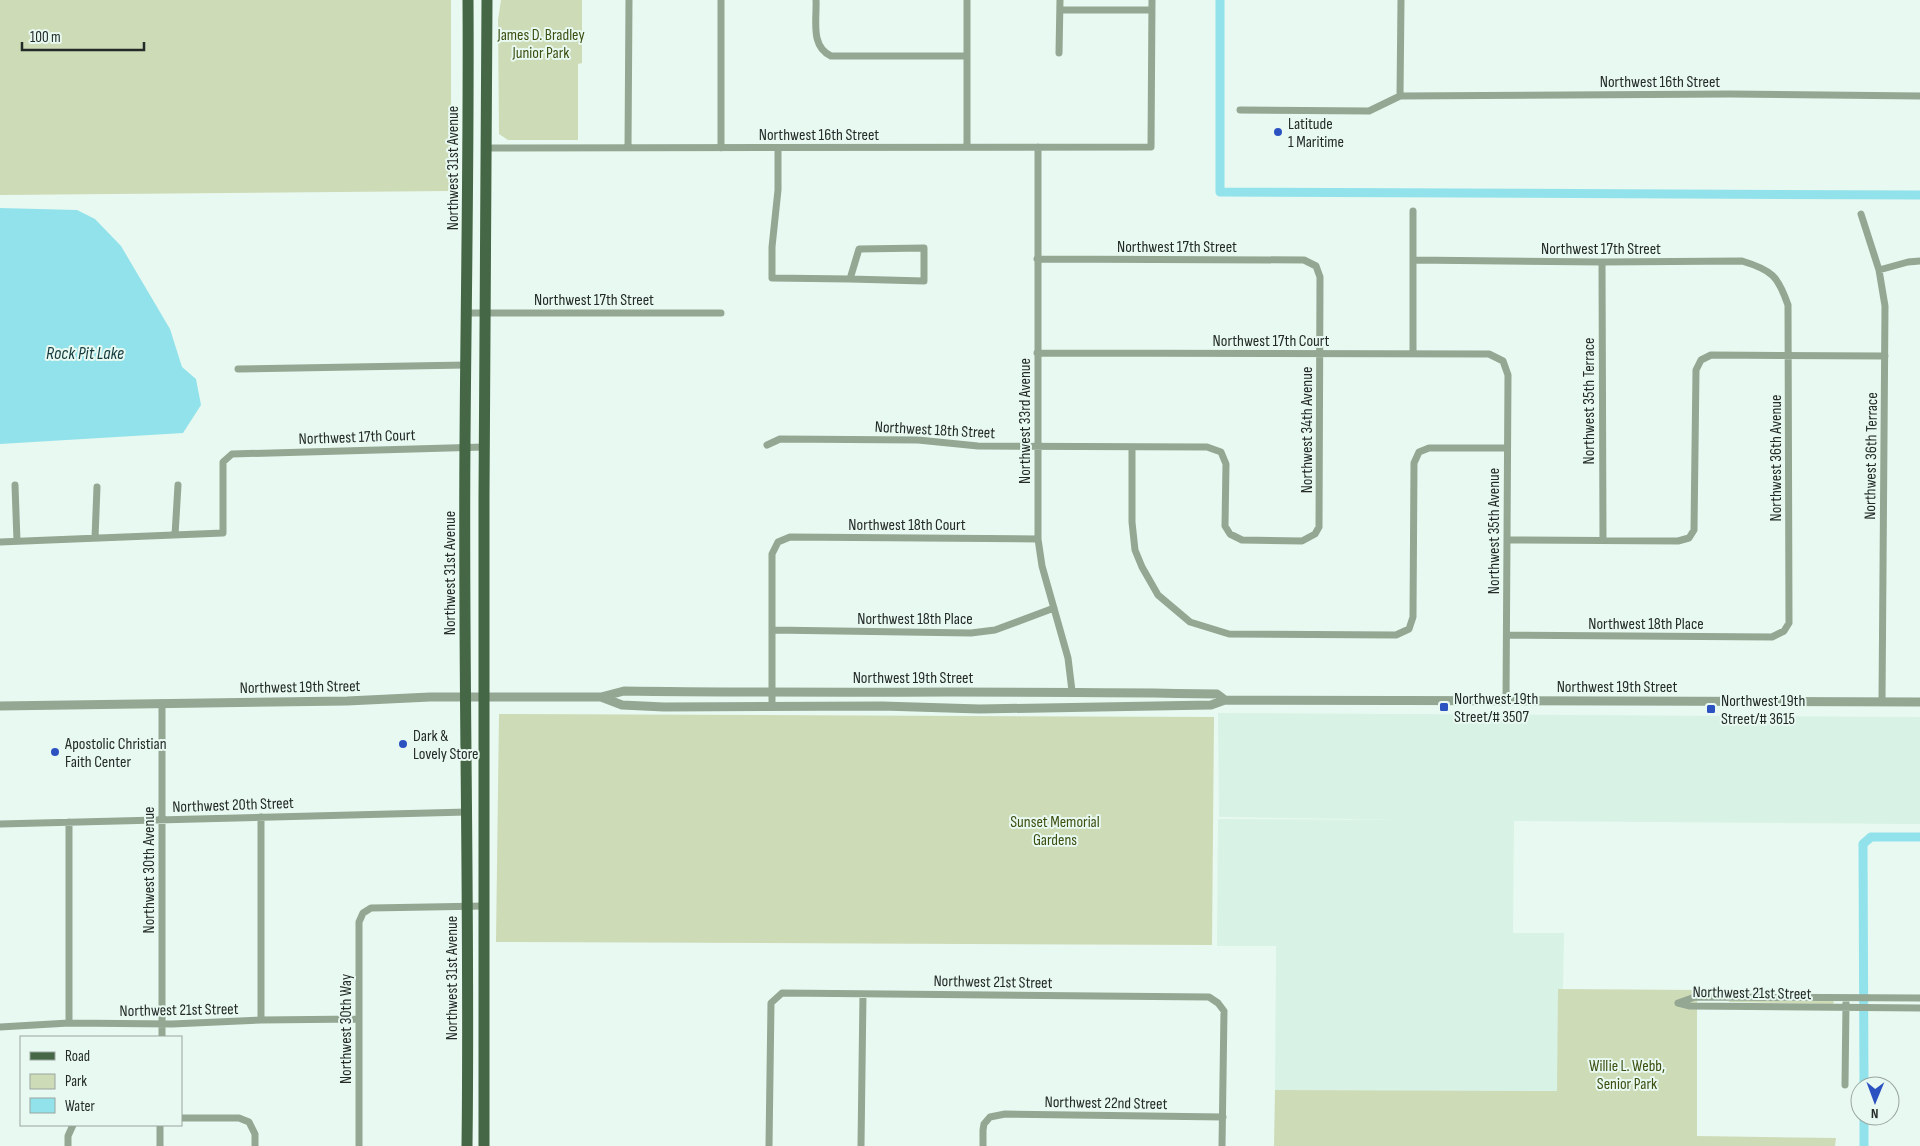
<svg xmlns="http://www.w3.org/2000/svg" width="1920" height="1146" font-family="'Sofia Sans Condensed',sans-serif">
  <rect width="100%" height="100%" fill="#e8f9f1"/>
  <path fill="#d8f2e5" d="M1218 713 1920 717V824L1514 821 1513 933H1564L1563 989H1558V1092L1275 1090 1276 946H1217L1218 819 1406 820 1219 817Z"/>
  <path fill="#cedbb7" d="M0 0H451V191L0 195Z
    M501 0H582V63L578 64V140H508L499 134 498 20Z
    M499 714 1214 717 1212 945 496 942Z
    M1558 989 1697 990V1136L1836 1138 1835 1146H1274L1275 1090 1557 1091Z
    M1833 1000 1834 1003 1832 1004 1729 1002V1001Z"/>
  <path fill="#92e2eb" d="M0 208 77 210 95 219 121 246 170 329 182 367 196 379 201 405 183 433 0 444Z"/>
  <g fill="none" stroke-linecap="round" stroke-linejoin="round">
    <path stroke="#92e2eb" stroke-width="9" d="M1220 0V192L1920 195
      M1864 1086 1863 844 1871 837H1920
      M1864 1116V1146"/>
    <path stroke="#94a793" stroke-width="7" d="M721 0V148
      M816 0C817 20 810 46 831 56H967
      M967 0V147
      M1060 10H1152
      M1059 53 1060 0
      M1400 96 1401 0
      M1240 110 1369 111 1400 96 1730 94 1920 96
      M1038 147V539L1042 566 1068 658 1072 691
      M487 148 1151 147 1152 0
      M628 148 629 0
      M778 148V190L772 247V278L850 279
      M1413 211V354
      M1861 214 1879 270 1885 306 1882 702
      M924 248V281L850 279 859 249Z
      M1413 260 1602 262 1742 261C1772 270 1778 276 1788 305L1789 623 1784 631 1772 637 1507 635
      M1602 262 1603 540
      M1879 270 1908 262 1920 261
      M467 313H721
      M1037 353 1489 354 1503 361 1508 375 1506 701
      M238 369 466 365
      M767 445 780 439 918 440 978 446 1207 447 1221 452 1226 464 1225 526 1230 534 1242 540 1302 541 1315 534 1319 527 1320 277 1316 266 1304 260 1037 259
      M1132 447V522L1135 550 1142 567 1158 595 1190 622 1229 634 1396 635 1409 629 1413 617 1414 463 1419 452 1429 448H1507
      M15 485 17 541
      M175 535 178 485
      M95 538 97 487
      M1507 540 1678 541 1689 538 1694 530 1696 370 1701 360 1711 355 1885 356
      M0 542 223 533V462L232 454 484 447
      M772 630 971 633 995 630 1054 608
      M162 703V1037
      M772 707V554L778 542 790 537 1038 539
      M69 822V1023
      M0 824 467 812
      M1678 1003 1695 997 1920 998
      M1678 1003 1690 1006 1920 1008
      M261 1020V817
      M0 1027 69 1023 172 1024 261 1020 359 1019
      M1845 1085 1846 1003
      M181 1118H239L249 1122 255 1134V1146
      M160 1125V1146
      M68 1146V1136L73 1125
      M359 1146V922L363 913 371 908 485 906
      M769 1146 771 1003 782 993 1209 997 1218 1003 1224 1011 1222 1146
      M861 1146 863 994
      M983 1146V1130L984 1124 990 1117 1005 1114 1223 1117"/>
    <path stroke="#94a793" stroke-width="9" d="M601 697 622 705 664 707 882 706 980 709 1211 705 1225 700 1920 702
      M0 706 347 701 430 697H601L624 691C822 694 1019 690 1217 694L1225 700"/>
    <path stroke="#456745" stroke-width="11" d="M467 1146C470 912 463 678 465 443 466 296 469 148 468 0
      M484 1146V499L487 0"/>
  </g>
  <g fill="#2c52c1" stroke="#e8f9f1" stroke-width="2">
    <circle cx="1278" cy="132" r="5"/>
    <rect x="1439" y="702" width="10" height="10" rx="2.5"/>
    <rect x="1706" y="704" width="10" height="10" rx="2.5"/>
    <circle cx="403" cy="744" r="5"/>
    <circle cx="55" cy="752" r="5"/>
  </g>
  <g text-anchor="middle" stroke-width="4" stroke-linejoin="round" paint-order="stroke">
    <g font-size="16" fill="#3d4e10" stroke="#e8f9f1">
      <text x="541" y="40">James D. Bradley<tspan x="541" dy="18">Junior Park</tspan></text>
      <text x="1055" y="827">Sunset Memorial<tspan x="1055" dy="18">Gardens</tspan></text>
      <text x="1627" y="1071">Willie L. Webb,<tspan x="1627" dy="18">Senior Park</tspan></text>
    </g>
    <g font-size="16" fill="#232a27" stroke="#e8f9f1">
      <text x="1660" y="87">Northwest 16th Street</text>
      <text x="819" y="140">Northwest 16th Street</text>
      <text transform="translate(452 168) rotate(-90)" y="6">Northwest 31st Avenue</text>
      <text x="1177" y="252">Northwest 17th Street</text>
      <text x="1601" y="254">Northwest 17th Street</text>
      <text x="594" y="305">Northwest 17th Street</text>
      <text x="1271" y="346">Northwest 17th Court</text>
      <text transform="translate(1588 401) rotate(-90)" y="6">Northwest 35th Terrace</text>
      <text transform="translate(1024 421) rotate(-90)" y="6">Northwest 33rd Avenue</text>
      <text transform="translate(935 429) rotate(3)" y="6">Northwest 18th Street</text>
      <text transform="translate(1306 430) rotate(-90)" y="6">Northwest 34th Avenue</text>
      <text transform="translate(357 436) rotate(-2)" y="6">Northwest 17th Court</text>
      <text transform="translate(1870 456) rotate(-89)" y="6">Northwest 36th Terrace</text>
      <text transform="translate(1775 458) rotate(-90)" y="6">Northwest 36th Avenue</text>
      <text x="907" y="530">Northwest 18th Court</text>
      <text transform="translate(1493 531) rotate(-90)" y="6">Northwest 35th Avenue</text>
      <text transform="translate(449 573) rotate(-90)" y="6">Northwest 31st Avenue</text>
      <text x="915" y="624">Northwest 18th Place</text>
      <text x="1646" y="629">Northwest 18th Place</text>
      <text x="913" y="683">Northwest 19th Street</text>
      <text transform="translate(300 686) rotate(-1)" y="6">Northwest 19th Street</text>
      <text x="1617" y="692">Northwest 19th Street</text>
      <text transform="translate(233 804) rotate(-2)" y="6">Northwest 20th Street</text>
      <text transform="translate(148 870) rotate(-90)" y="6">Northwest 30th Avenue</text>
      <text transform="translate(451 978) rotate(-90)" y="6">Northwest 31st Avenue</text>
      <text transform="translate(993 981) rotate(1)" y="6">Northwest 21st Street</text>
      <text transform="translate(1752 992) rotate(1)" y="6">Northwest 21st Street</text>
      <text transform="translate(179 1009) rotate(-1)" y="6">Northwest 21st Street</text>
      <text transform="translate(345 1029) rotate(-90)" y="6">Northwest 30th Way</text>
      <text transform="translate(1106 1102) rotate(1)" y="6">Northwest 22nd Street</text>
    </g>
    <g font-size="16" fill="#232a27" stroke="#e8f9f1" text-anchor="start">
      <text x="1288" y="129">Latitude<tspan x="1288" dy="18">1 Maritime</tspan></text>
      <text x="1454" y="704">Northwest 19th<tspan x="1454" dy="18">Street/# 3507</tspan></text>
      <text x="1721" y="706">Northwest 19th<tspan x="1721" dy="18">Street/# 3615</tspan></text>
      <text x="413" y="741">Dark &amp;<tspan x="413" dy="18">Lovely Store</tspan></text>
      <text x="65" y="749">Apostolic Christian<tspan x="65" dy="18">Faith Center</tspan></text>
    </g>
    <g font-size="18" font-style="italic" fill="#143b3f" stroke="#e8f9f1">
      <text x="85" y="359">Rock Pit Lake</text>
    </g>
  </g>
  <rect x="20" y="1036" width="162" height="90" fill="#e8f9f1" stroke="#99a6a0"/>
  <rect x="30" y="1052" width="25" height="8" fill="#456745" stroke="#99a6a0"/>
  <text x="65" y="1061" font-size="15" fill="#232a27">Road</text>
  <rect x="30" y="1074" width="25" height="15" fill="#cedbb7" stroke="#99a6a0"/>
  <text x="65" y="1086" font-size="15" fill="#232a27">Park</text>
  <rect x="30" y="1098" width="25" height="15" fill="#92e2eb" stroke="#99a6a0"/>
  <text x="65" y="1111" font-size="15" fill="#232a27">Water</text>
  <g transform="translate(1875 1101) rotate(181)"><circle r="24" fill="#e8f9f1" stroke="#99a6a0"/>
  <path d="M0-4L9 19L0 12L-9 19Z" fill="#2c52c1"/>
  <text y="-8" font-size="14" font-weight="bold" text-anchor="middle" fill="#232a27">N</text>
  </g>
  <path d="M22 42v8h122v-8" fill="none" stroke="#232a27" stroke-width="2.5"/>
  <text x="30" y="42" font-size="15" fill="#232a27" stroke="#e8f9f1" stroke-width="4" paint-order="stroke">100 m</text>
</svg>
